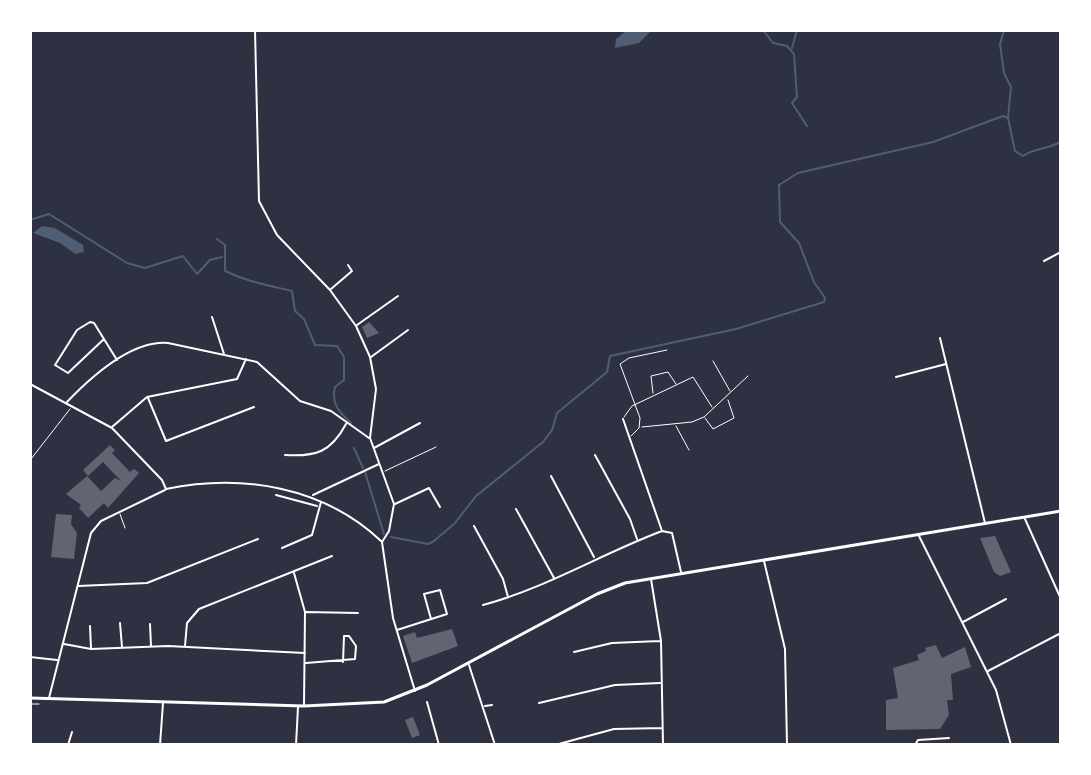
<svg xmlns="http://www.w3.org/2000/svg" width="1091" height="775" font-family="'Sofia Sans Condensed',sans-serif">
  <rect width="100%" height="100%" fill="#2d3142"/>
  <path fill="#4f5d75" d="M627 30H652L639 43 615 48 616 39Z
    M42 226 55 228 83 245 84 252 75 254 60 243 33 233Z"/>
  <g fill="none" stroke-linecap="round" stroke-linejoin="round">
    <path stroke="#4f5d75" stroke-width="2" d="M763 30 773 43 787 46 794 54 797 97 792 103 807 126
      M1004 30 1000 44 1004 73 1011 87 1008 118 1015 151 1023 156C1034 148 1048 149 1061 142
      M792 48 797 30
      M30 220 49 214 127 263 145 268 183 256 197 274 210 260 222 257
      M217 239 225 245V271C248 282 267 285 292 291L295 311 304 319 315 345 337 346 344 357V380L335 387C331 404 339 412 351 423
      M354 448 363 468
      M365 472 384 534
      M391 537 428 544 434 541 455 523 476 496 543 442 552 430 557 413 607 372 610 356 736 329 824 302 825 298 814 282 799 243 780 222 779 185 798 173 933 142 1003 116 1008 118"/>
  </g>
  <path fill="#626471" d="M369 322 379 333 367 338 362 327Z
    M110 445 115 450 112 453 130 472 134 469 139 473 108 508 104 503 88 518 79 508 81 505 66 494 87 476 101 491 115 478 121 481 103 462 88 476 83 470Z
    M56 514 72 515 71 524 77 533 74 559 51 557Z
    M995 536 1011 572 1000 576 994 572 980 538Z
    M452 629 458 646 412 663 403 636 415 632 417 638Z
    M936 645 942 658 965 647 971 667 951 674 953 700H947L949 715 940 729 886 730V700L898 698 893 668 919 660 917 655 926 651 925 648Z
    M413 717 420 735 412 738 405 720Z"/>
  <g fill="none" stroke-linecap="round" stroke-linejoin="round">
    <path stroke="#fff" stroke-width="1" d="M30 704H39"/>
    <path stroke="#fff" stroke-width="1" d="M713 361 730 391
      M653 393 651 376 668 372 676 384
      M624 417 632 406 693 377 712 407
      M705 418 713 429 734 418 728 400
      M676 426 689 450
      M642 427 692 422 704 417 748 376
      M631 436 639 428 640 418 620 364 629 358 667 350
      M31 459 70 409
      M385 471 436 447
      M120 514 125 528"/>
    <path stroke="#fff" stroke-width="2" d="M1044 261 1061 252
      M331 289 352 271 348 265
      M212 317 224 354
      M357 325 398 296
      M940 338 985 523
      M104 339 68 373 55 365 77 330 90 322 94 323 117 360
      M371 357 408 330
      M896 377 946 364
      M30 384 112 428 162 480 166 489C242 473 324 487 381 541
      M148 398 166 441 254 407
      M67 402C91 377 132 340 168 343L257 362 300 401 331 411 369 438
      M623 419 662 531 672 533 681 572
      M112 427 147 397 237 379 246 359
      M374 448 420 423
      M285 455C316 457 331 452 346 424
      M595 455 630 519 637 539
      M551 476 594 557
      M276 495 317 506
      M313 495 379 464
      M395 504 429 488 440 507
      M516 509 554 578
      M1025 519 1061 599
      M474 526 503 579 508 597
      M919 536 996 690 1011 745
      M282 548 312 535 321 502
      M764 561 785 649 787 745
      M294 573 305 612 304 705
      M651 579 661 641 663 745
      M78 586 147 583 258 539
      M483 605C546 588 601 554 662 531
      M306 612 358 613
      M963 622 1006 599
      M120 623 122 647
      M150 624 151 646
      M90 626 91 648
      M397 630 447 614 440 590 424 594 431 619
      M64 644 91 649 168 646 305 653
      M185 646 187 623 199 609 332 556
      M574 652 612 643 660 641
      M30 657 57 660
      M306 663 355 659 356 646 349 636H344L343 662
      M469 665 495 745
      M988 671 1061 633
      M49 698 91 533 101 521 165 490
      M427 702 439 745
      M539 703 615 685 660 683
      M485 706 492 705
      M68 745 72 732
      M160 745 163 703
      M290 745H306
      M296 745 298 707
      M555 745 614 729 662 728
      M915 745 918 740 949 738"/>
    <path stroke="#fff" stroke-width="2" d="M255 30 259 201 277 235 330 290 356 326 370 357 376 389 370 438 394 504 389 531 382 542 393 618 415 691"/>
    <path stroke="#fff" stroke-width="3" d="M30 698 304 706 384 702 427 685 597 594 625 583 1061 511"/>
  </g>
  <rect width="1091" height="775" fill="none" stroke="#ffffff" stroke-width="64"/>
</svg>
